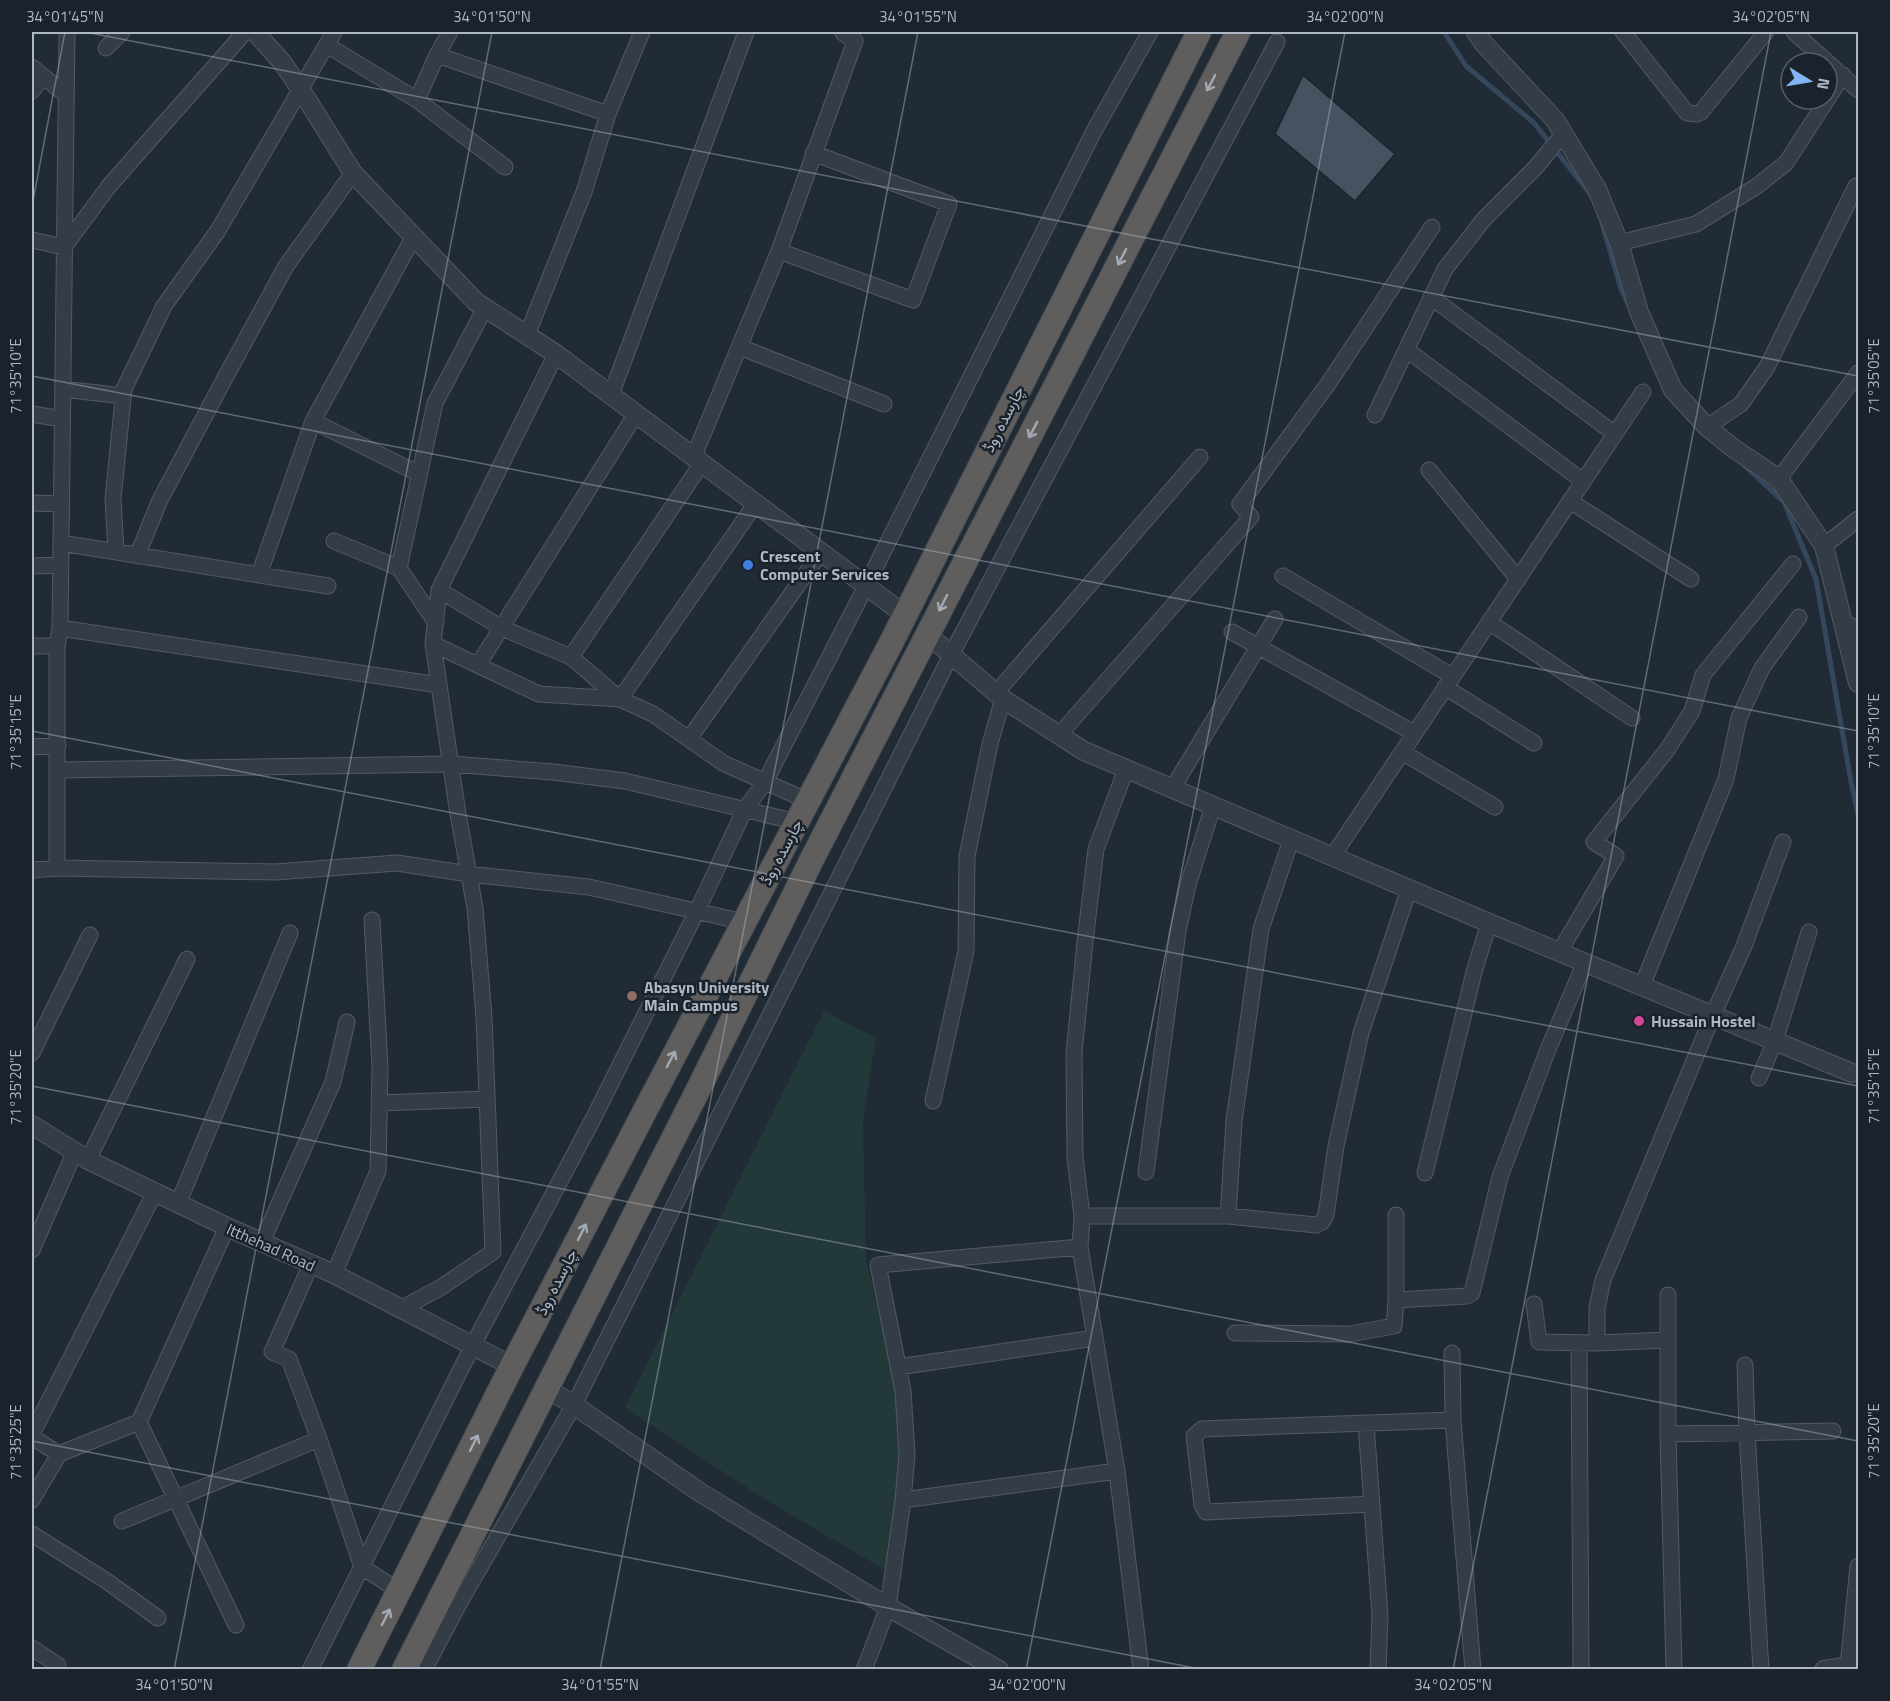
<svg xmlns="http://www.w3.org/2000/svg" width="1890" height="1701" font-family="'Titillium Web',Vazirmatn,sans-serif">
  <rect width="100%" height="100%" fill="#212b36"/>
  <path fill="#233838" d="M824 1011 876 1038 863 1120 866 1260 899 1396 902 1580 771 1503 625 1408Z"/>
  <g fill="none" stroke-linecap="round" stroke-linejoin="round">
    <path stroke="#35475d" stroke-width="5" d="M1444 32 1466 66 1534 123 1591 195
      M1602 223 1621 289 1629 306
      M1745 466 1784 502 1816 579 1851 782 1858 814"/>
  </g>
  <path fill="#475260" stroke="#1b242d" stroke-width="1.5" d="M1303 75 1395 154 1355 201 1275 134Z"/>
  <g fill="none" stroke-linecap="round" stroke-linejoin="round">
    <g stroke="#515a65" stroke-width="17">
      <path id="minor" d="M1623 32 1687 113 1697 114 1701 112 1766 32
        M1794 32 1858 90
        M327 45 417 100 505 167
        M106 48 122 32
        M437 55 608 114
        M32 67 66 95
        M32 91 43 77
        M417 100 437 55 450 32
        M32 240 64 247 109 186 245 32
        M1619 243 1696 224 1757 186 1786 163 1843 75
        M779 251 913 300 949 204 813 153
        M1431 297 1615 434
        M527 335 584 192 608 114 642 32
        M740 347 884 404
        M1407 350 1583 481
        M556 354 439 590 502 628 571 657
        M63 389 123 396
        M611 395 746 32
        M32 414 62 419
        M1375 415 1445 269 1484 219 1536 167 1564 133
        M313 421 419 474
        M1707 427 1741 404 1767 367 1856 186
        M694 456 779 251 855 41 843 33 844 32
        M702 463 571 657 620 699 756 503
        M1429 470 1518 579
        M1779 479 1858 373
        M1570 501 1691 579
        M32 503 61 504
        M334 541 399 568
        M61 543 328 586
        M1824 546 1858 519
        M116 552 113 499 124 389 164 306 217 232 334 32
        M137 556 160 500 226 376 286 266 353 173
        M32 566 61 565
        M259 575 313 421 414 236
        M1283 576 1452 676
        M1489 622 1632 718
        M436 623 399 568 435 403 485 308
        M1845 623 1858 629
        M60 628 439 685
        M1232 632 1414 733
        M433 644 539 694 620 699 653 714 723 763 808 801
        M32 646H57
        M478 665 636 414
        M1445 687 1534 743
        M996 693 1200 457
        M1059 735 1251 517 1240 504 1328 384 1432 227
        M689 739 821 552
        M32 747 58 745
        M1402 752 1495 807
        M58 770 451 764 553 772 625 781 797 822
        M1172 789 1275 619
        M1332 857 1643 392
        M57 868V646L60 628 67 32
        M32 870 57 868 275 872 397 863 469 874 589 887 744 922
        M1560 951 1616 856 1594 842 1667 750 1692 711 1703 675 1793 564
        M1642 986 1726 779 1739 718 1762 668 1799 617
        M32 1053 90 935
        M1759 1078 1775 1041 1809 932
        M933 1101 966 951 967 856 990 744 1003 699
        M379 1103 487 1099
        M88 1160 187 959
        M1146 1172 1178 931 1188 885 1213 806
        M1425 1173 1474 972 1489 923
        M178 1204 290 933
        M1082 1216 1075 1157 1074 1053 1085 942 1096 849 1126 769
        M1228 1216 1316 1225 1322 1222 1326 1215 1336 1146 1361 1033 1409 889
        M227 1227 139 1422 236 1625
        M262 1242 333 1082 347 1022
        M1080 1247 1117 1471 1141 1670
        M32 1250 75 1151
        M311 1264 272 1352 289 1359 319 1439 362 1567 399 1591
        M334 1274 378 1171 380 1067 372 920
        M1668 1295V1434L1674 1670
        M1396 1300 1467 1296 1472 1293 1500 1177 1547 1052 1585 962
        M1534 1304 1539 1342 1597 1343 1668 1340
        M402 1308 440 1288 493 1252 484 1017 475 908 458 814 433 644 439 590
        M1235 1333 1350 1334 1394 1326 1396 1300V1215
        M1579 1343 1581 1670
        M1597 1343V1308L1603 1280 1713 1015 1744 946 1783 842
        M1452 1353 1453 1420 1473 1670
        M1745 1365 1747 1432 1761 1670
        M898 1367 1095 1338
        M1366 1424 1380 1615 1378 1670
        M32 1434 155 1192
        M1668 1434 1833 1431
        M32 1437 59 1454
        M32 1500 59 1454 139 1422
        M903 1500 1117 1471
        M1372 1504 1206 1512 1202 1505 1194 1436 1202 1429 1453 1420
        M122 1521 319 1439
        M32 1534 105 1580 158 1618
        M32 1648 58 1665
        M1848 1666 1858 1566
        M310 1670 473 1345 593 1119 697 911 745 809 765 782 866 586 1094 131 1150 32
        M424 1670 461 1600 574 1405 951 655 1277 42
        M864 1670 888 1607 903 1500 907 1455 903 1391 878 1265 1080 1247 1082 1216H1228L1234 1121 1261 929 1291 840"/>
    </g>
    <g stroke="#515a65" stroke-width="20">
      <path id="tertiary" d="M255 32 282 62 301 90 353 173 476 302 556 354 905 615
        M1476 32 1484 44 1555 120 1597 189 1619 243 1639 312 1673 390 1707 427 1733 448 1779 479 1824 546 1858 683
        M927 634 1003 699 1084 751 1489 923 1852 1073
        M32 1125 88 1160 227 1227 334 1274 512 1366
        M546 1388 574 1405 701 1493 888 1607 999 1670
        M1824 1670 1858 1665"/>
    </g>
    <g stroke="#3e4751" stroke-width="26">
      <path id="trunk" d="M359 1670 512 1366 648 1105 890 645 1199 32
        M404 1670 697 1092 812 859 1238 32"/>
    </g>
    <use href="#minor" stroke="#343d47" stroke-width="15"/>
    <use href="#tertiary" stroke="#343d47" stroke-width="18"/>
    <use href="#trunk" stroke="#605e5c" stroke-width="24"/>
  </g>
  <defs><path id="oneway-shaft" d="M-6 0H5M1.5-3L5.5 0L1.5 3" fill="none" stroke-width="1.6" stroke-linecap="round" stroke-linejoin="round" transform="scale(1.5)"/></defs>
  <g stroke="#a2aab4">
    <use href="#oneway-shaft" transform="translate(1211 83) rotate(118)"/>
    <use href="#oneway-shaft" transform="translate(1122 257) rotate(117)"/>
    <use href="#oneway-shaft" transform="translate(1033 430) rotate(118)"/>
    <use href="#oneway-shaft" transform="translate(943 603) rotate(117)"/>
    <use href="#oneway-shaft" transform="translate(671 1059) rotate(-62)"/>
    <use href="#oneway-shaft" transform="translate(582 1232) rotate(-63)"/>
    <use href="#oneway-shaft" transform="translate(474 1443) rotate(-63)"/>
    <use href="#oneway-shaft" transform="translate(386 1617) rotate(-63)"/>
  </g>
  <path fill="none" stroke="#aeb7c4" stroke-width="1.5" stroke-opacity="0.45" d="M85 32 1858 376M32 206 65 32M32 376 1858 731M32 731 1858 1086M32 1086 1858 1441M32 1441 1205 1670M174 1670 492 32M600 1670 918 32M1026 1670 1345 32M1453 1670 1771 32"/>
  <circle fill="#3f7fe0" stroke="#1a222b" stroke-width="2" cx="748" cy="565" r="6"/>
  <circle fill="#8d6e63" stroke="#1a222b" stroke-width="2" cx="632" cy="996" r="6"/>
  <circle fill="#d1479c" stroke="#1a222b" stroke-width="2" cx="1639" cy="1021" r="6"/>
  <g text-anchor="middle" stroke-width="5" stroke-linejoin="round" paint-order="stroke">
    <g font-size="16" fill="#aeb7c4" stroke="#1a222b">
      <text transform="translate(1003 419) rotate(-63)" y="6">چارسدہ روڈ</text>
      <text transform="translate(781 852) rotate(-62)" y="6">چارسدہ روڈ</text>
      <text transform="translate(271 1247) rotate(24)" y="6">Itthehad Road</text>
      <text transform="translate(556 1282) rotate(-63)" y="6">چارسدہ روڈ</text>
    </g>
    <g font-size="16" font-weight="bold" fill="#aeb7c4" stroke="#1a222b" text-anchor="start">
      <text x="760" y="562">Crescent<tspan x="760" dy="18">Computer Services</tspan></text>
      <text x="644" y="993">Abasyn University<tspan x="644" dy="18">Main Campus</tspan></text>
      <text x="1651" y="1027">Hussain Hostel</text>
    </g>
  </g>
  <rect width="1890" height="1701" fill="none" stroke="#1a222b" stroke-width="66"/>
  <g transform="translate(1809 81) rotate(101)"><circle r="28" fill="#1a222b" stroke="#555e68" stroke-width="1.5"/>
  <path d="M0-4.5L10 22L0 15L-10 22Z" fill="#83b4f4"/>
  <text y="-9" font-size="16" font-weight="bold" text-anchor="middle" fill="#aeb7c4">N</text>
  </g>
  <rect x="33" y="33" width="1824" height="1635" fill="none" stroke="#aeb7c4" stroke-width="2"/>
  <g font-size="15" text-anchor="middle" fill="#aeb7c4">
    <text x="65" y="22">34°01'45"N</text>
    <text x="492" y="22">34°01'50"N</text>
    <text x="918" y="22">34°01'55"N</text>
    <text x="1345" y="22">34°02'00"N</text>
    <text x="1771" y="22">34°02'05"N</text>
    <text transform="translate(1874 376) rotate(-90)" y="5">71°35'05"E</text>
    <text transform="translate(16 376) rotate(-90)" y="5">71°35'10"E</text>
    <text transform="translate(1874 731) rotate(-90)" y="5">71°35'10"E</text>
    <text transform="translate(16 732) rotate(-90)" y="5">71°35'15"E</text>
    <text transform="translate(1874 1086) rotate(-90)" y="5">71°35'15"E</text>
    <text transform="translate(16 1087) rotate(-90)" y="5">71°35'20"E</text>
    <text transform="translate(1874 1441) rotate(-90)" y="5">71°35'20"E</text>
    <text transform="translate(16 1442) rotate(-90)" y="5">71°35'25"E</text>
    <text x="174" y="1690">34°01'50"N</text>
    <text x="600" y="1690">34°01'55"N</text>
    <text x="1027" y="1690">34°02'00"N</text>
    <text x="1453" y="1690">34°02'05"N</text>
  </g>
</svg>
